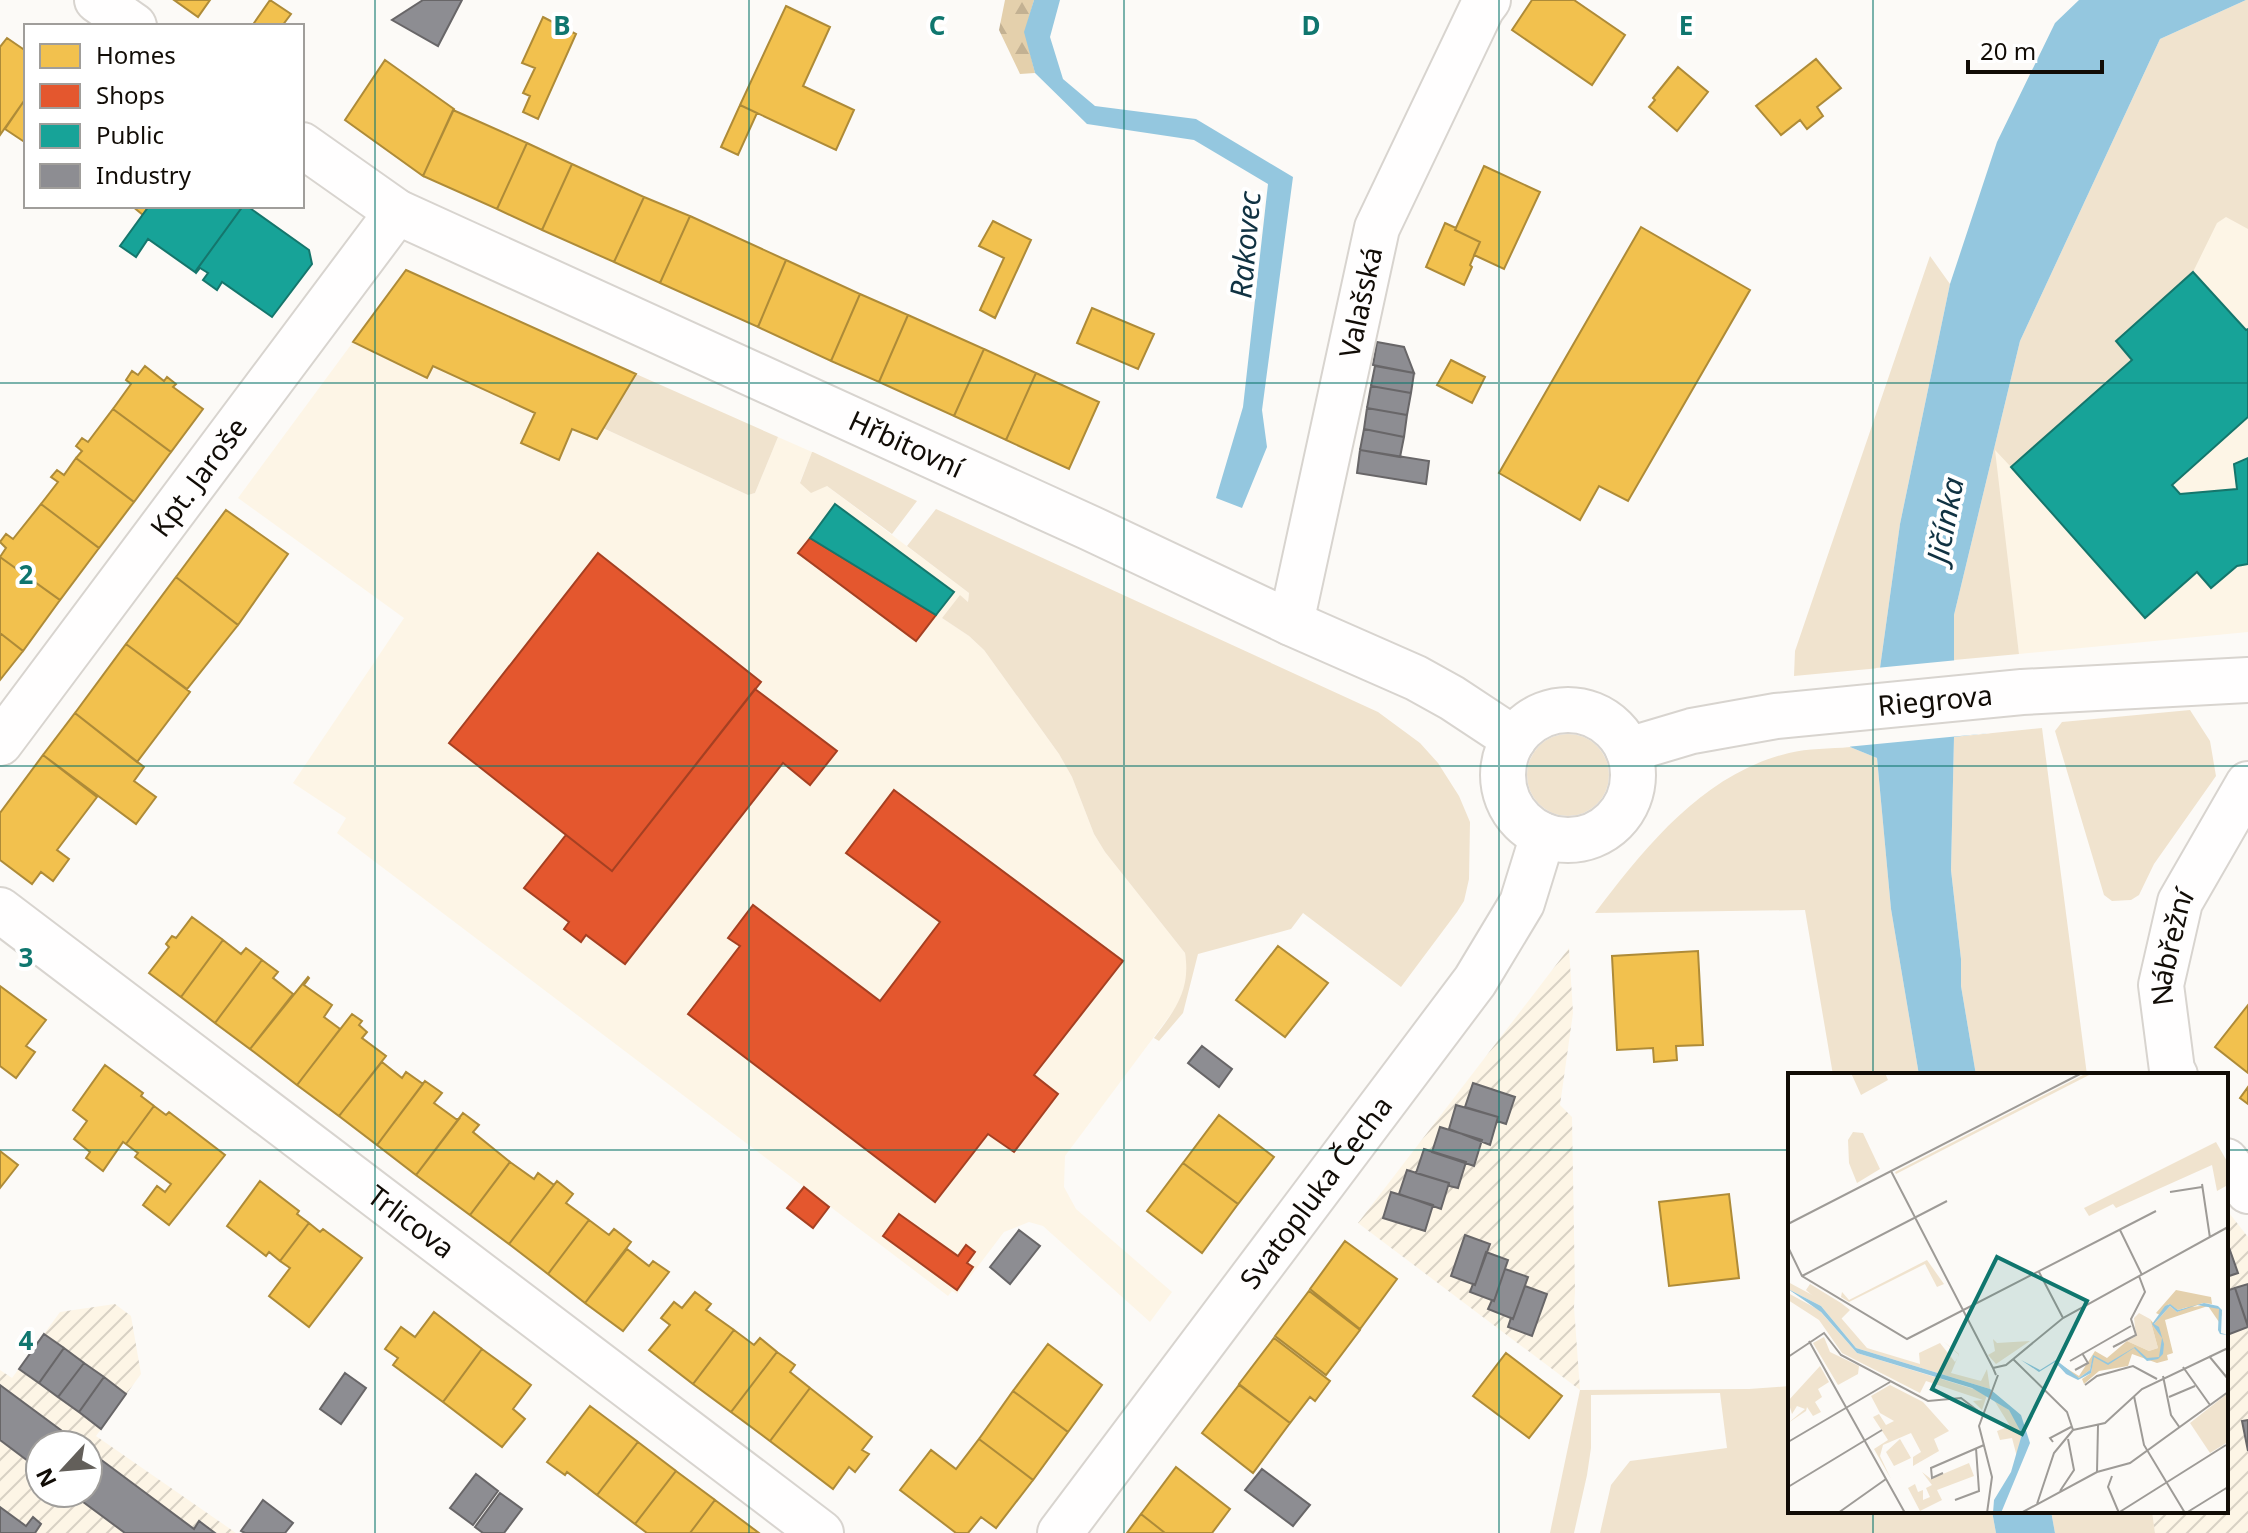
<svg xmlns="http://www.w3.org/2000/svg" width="2248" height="1533" font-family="'Noto Sans',sans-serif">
  <defs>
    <pattern id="industrial-furrows" width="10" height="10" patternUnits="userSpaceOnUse" patternTransform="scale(2)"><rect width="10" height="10" fill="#fdf5e6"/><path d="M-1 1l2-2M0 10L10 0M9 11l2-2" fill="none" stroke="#d8d1c4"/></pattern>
    <pattern id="forest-firs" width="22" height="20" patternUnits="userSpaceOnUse" patternTransform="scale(2)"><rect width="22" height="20" fill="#e4d0ac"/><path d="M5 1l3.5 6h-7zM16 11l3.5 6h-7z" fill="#c3b192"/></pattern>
  </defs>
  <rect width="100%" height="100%" fill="#fcfaf7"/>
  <path fill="#fdf5e6" d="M2246 0H2248V632L2019 654 1994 448Z
    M353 342 427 378 433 366 535 413 521 443 558 460 572 429 596 439 603 428 748 495 755 493 778 437 812 452 800 482 827 486 969 593 968 602 960 596 942 618 969 636 984 650 1059 754 1072 777 1094 834 1105 852 1185 953 1187 966 1185 986 1177 1006 1065 1156 1064 1187 1076 1209 1172 1292 1150 1322 1043 1226 1029 1222 1004 1232 957 1294 952 1291 948 1296 337 833 346 818 293 783 404 618 238 498Z"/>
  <path fill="url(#industrial-furrows)" fill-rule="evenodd" d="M1569 948 1573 1013 1560 1105 1572 1117 1575 1292 1574 1307 1580 1390 1358 1223Z
    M2226 1209 2248 1237V1533H2155L2152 1511H2226Z
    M115 1304 131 1316 141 1374 96 1436 236 1533H0V1370L12 1378 60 1312ZM40 1445H88V1493H40Z"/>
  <path fill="#f0e3ce" d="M2246 0H2248V229L2226 217 2217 223 2193 272 2116 341 2132 360 2011 467 1995 450 2019 654 1954 660V615L2020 341 2160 39Z
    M1930 256 1950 284 1900 524 1880 668 1794 676 1795 651Z
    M636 374 778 437 755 493 748 495 603 428Z
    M812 452H813L917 501 892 534 827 486 811 493 800 483Z
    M936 509 1378 712 1420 743 1438 763 1459 796 1470 822 1469 879 1464 901 1457 912 1401 987 1303 913 1291 929 1198 954 1183 1013 1159 1041 1154 1038C1175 1010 1191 990 1185 953L1105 852 1094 834 1072 777 1059 754 984 650 969 636 942 618 960 595 968 602 969 593 907 546Z
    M2190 710 2210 741 2216 776 2154 864 2139 895 2131 900 2112 901 2104 895 2055 731 2062 722Z
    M2042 728 2087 1075H1976L1961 986V959L1951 870 1954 737Z
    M1527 775a41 41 0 1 1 82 0a41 41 0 1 1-82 0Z
    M1850 747 1877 758 1891 909 1919 1075H1833L1805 910 1595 913C1645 847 1704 773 1789 753 1808 748 1830 749 1850 747Z
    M1790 1386V1511H1992L1996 1533H1600L1611 1485 1630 1461 1727 1448 1720 1393 1591 1395V1448L1587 1475 1574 1533H1550L1580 1390 1749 1389Z
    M2051 1511H2152L2155 1533H2055Z"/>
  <path fill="url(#forest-firs)" d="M1005 0H1034L1025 32 1035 73 1020 74 999 30Z"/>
  <path fill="#94c7df" d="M1034 0H1060L1050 37 1063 79 1095 106 1196 119 1293 177 1262 410 1267 447 1242 508 1216 498 1243 407 1268 184 1194 140 1087 124 1035 73 1024 32Z
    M2079 0H2246L2160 39 2020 341 1954 615V660L1987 733 1954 737 1951 870 1961 959V986L1976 1075H1919L1891 909 1877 758 1850 747 1880 668 1900 524 1950 284 1997 142 2055 23Z
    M1992 1511H2051L2055 1533H1996Z"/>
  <path fill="#fcfaf7" d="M1958 660 1991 733 1846 747 1876 668Z"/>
  <path fill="#f2c14e" stroke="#ae8b38" stroke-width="2" d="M174 0H210L198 17Z
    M270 0 291 14 282 26H252Z
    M1532 0H1574L1625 35 1592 85 1512 30Z
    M786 6 830 27 803 86 854 110 836 150 740 105Z
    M543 17 576 34 538 119 523 112 530 96 523 93 535 68 522 63Z
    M7 38 26 51V98L0 135V47Z
    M1816 59 1841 88 1817 107 1823 116 1807 129 1800 120 1781 135 1756 106Z
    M385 60 454 109 423 176 345 120Z
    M1678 67 1708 92 1677 131 1649 107 1655 100 1653 98Z
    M26 98V143L5 129Z
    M740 105 757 113 738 155 721 147Z
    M453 110 527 143 497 209 423 176Z
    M527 143 572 164 542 230 497 209Z
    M572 164 644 197 614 262 542 230Z
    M1484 166 1540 192 1504 269 1474 255 1480 242 1455 230Z
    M644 197 690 216 660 283 614 262Z
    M132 206H149L143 215Z
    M690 216 786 260 758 327 660 283Z
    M993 221 1031 240 995 318 980 310 1004 258 979 246Z
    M1445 223 1456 228 1455 230 1480 242 1470 265 1472 267 1464 285 1426 267Z
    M1641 227 1750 290 1628 501 1599 486 1580 520 1499 473Z
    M786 260 860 294 831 361 758 327Z
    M406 270 636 374 597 439 572 429 559 460 521 443 535 413 433 366 427 378 353 342Z
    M860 294 908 315 879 382 831 361Z
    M1092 308 1154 334 1138 369 1077 343Z
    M908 315 984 349 954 416 879 382Z
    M984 349 1036 373 1006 440 954 416Z
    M1451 360 1485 377 1472 403 1437 385Z
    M145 366 164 381 167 377 176 384 173 387 203 409 171 452 113 409 131 384 126 380 132 371 138 375Z
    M1036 373 1099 402 1069 469 1006 440Z
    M113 409 171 452 134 502 76 458 82 451 76 446 82 438 88 442Z
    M76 458 134 502 99 548 41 504 58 482 51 477 57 470 64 475Z
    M41 504 99 548 60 600 0 557 6 548 0 542 6 534 13 539Z
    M226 510 288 554 238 625 176 577Z
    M0 557 60 600 23 651 0 633Z
    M176 577 238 625 187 689 126 644Z
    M0 633 23 651 0 680Z
    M126 644 190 692 137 762 75 713Z
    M75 713 144 767 134 781 156 797 136 824 43 755Z
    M43 755 97 797 57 850 69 859 53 881 41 872 32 884 0 860V813Z
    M192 917 223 940 181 997 149 973 169 947 166 944 172 936 176 938Z
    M223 940 241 954 246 948 262 960 215 1023 181 997Z
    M1278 946 1328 983 1285 1037 1236 1000Z
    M1698 951 1703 1045 1676 1046 1677 1060 1654 1062 1653 1048 1617 1050 1612 956Z
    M262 960 278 972 273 978 293 994 250 1049 215 1023Z
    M308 977 309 978 304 985 332 1005 324 1017 340 1029 297 1085 250 1049Z
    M0 986 46 1020 26 1046 35 1052 16 1078 0 1066Z
    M2248 1005V1073L2215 1047Z
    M352 1014 362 1021 359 1025 367 1032 362 1038 386 1056 339 1116 297 1085Z
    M382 1062 402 1078 406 1072 423 1084 377 1145 339 1116Z
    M105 1065 143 1093 141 1096 154 1106 126 1144 123 1142 103 1171 86 1158 90 1152 74 1139 87 1121 73 1110Z
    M425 1081 442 1093 434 1103 456 1119H459L416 1175 377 1145Z
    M2248 1087V1104L2240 1098Z
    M154 1106 166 1115 169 1112 225 1155 169 1225 143 1205 157 1186 165 1192 171 1184 135 1157 138 1153 126 1144Z
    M463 1113 479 1125 473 1132 510 1162 470 1215 416 1175Z
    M1219 1115 1274 1157 1238 1204 1183 1163Z
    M0 1151 18 1165 0 1188Z
    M510 1162 534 1179 538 1173 554 1185 509 1244 470 1215Z
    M1183 1163 1238 1204 1202 1253 1147 1211Z
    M260 1181 299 1211 297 1214 309 1223 280 1261 269 1252 266 1256 227 1226Z
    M557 1181 573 1194 566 1203 589 1220 548 1274 509 1244Z
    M1729 1194 1739 1278 1669 1286 1659 1202Z
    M589 1220 609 1235 614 1229 631 1242 585 1303 548 1274Z
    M309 1223 320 1232 323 1229 362 1258 309 1327 269 1296 290 1268 280 1261Z
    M1345 1241 1397 1279 1360 1329 1310 1289Z
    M627 1249 649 1266 653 1261 669 1272 623 1331 585 1303Z
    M1309 1291 1360 1330 1326 1375 1275 1336Z
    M695 1292 711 1304 706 1310 734 1330 693 1384 649 1350 670 1325 661 1318 674 1302 682 1308Z
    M434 1312 482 1349 443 1402 393 1365 398 1358 385 1349 401 1327 415 1337Z
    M734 1330 754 1345 760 1338 777 1352 731 1412 693 1384Z
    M1274 1338 1330 1381 1315 1401 1310 1397 1290 1423 1239 1384Z
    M1048 1344 1102 1385 1068 1432 1013 1391Z
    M482 1349 531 1385 513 1409 525 1419 502 1447 443 1402Z
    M777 1352 795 1365 790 1372 810 1388 770 1441 731 1412Z
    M1506 1353 1562 1396 1529 1438 1473 1396Z
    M1239 1385 1290 1423 1253 1473 1202 1433Z
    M810 1388 872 1437 862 1450 869 1454 855 1472 849 1467 833 1489 770 1441Z
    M1013 1391 1068 1432 1033 1480 979 1439Z
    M590 1406 638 1442 597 1495 567 1472 565 1475 547 1462Z
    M979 1439 1033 1480 996 1528 981 1517 968 1533H956L900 1490 931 1450 956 1469Z
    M638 1442 676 1471 635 1524 597 1495Z
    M1176 1467 1230 1509 1212 1533H1165L1141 1514Z
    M676 1471 715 1500 690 1533H647L635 1524Z
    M715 1500 759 1533H690Z
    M1141 1514 1165 1533H1127Z"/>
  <path fill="#e4572e" stroke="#a54022" stroke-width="2" d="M810 538 936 615 916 641 798 553Z
    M598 553 761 682 612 871 449 743Z
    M755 689 837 751 810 785 783 763 625 964 586 935 581 942 564 929 569 922 524 888 566 835 612 871Z
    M894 790 1123 961 1034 1075 1058 1094 1014 1152 988 1134 935 1202 688 1014 740 946 728 938 753 905 880 1001 940 922 846 853Z
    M804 1187 829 1207 813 1228 787 1208Z
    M899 1214 958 1256 966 1245 975 1252 967 1263 973 1267 957 1290 883 1236Z"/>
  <path fill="#17a398" stroke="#15766c" stroke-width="2" d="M149 206H243L195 272 148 239 136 257 120 246Z
    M243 206H247L309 250 312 264 272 317 222 282 217 290 203 280 208 273 200 268 196 273 195 272Z
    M2193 272 2246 330 2248 329V417L2172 485 2180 494 2237 489 2234 464 2248 458V564L2237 566 2211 588 2197 572 2145 618 2011 467 2132 360 2116 341Z
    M835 504 954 592 936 615 810 538Z"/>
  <path fill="#8d8d92" stroke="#686668" stroke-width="2" d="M423 0H462L438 46 392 20Z
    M1377 342 1404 347 1414 373 1373 365Z
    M1375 366 1414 373 1411 393 1371 386Z
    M1371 386 1411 393 1407 415 1367 408Z
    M1367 408 1407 415 1404 437 1364 429Z
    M1364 429 1404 437 1400 457 1360 450Z
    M1360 450 1429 461 1426 484 1357 473Z
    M1202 1046 1232 1069 1219 1087 1188 1063Z
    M1473 1083 1515 1097 1506 1124 1497 1121 1498 1117 1465 1107Z
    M1456 1105 1498 1117 1490 1145 1449 1129Z
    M1440 1127 1482 1140 1474 1166 1432 1152Z
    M1424 1149 1466 1162 1458 1188 1449 1186V1183L1416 1173Z
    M1407 1170 1449 1183 1441 1209 1399 1194Z
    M1391 1192 1433 1205 1425 1231 1383 1218Z
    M1019 1230 1040 1246 1010 1284 990 1267Z
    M1465 1235 1490 1244 1475 1285 1451 1276Z
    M2226 1239 2238 1273 2226 1277Z
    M1486 1252 1508 1260 1494 1301 1470 1292 1473 1284 1475 1285Z
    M1505 1269 1528 1277 1513 1319 1488 1309 1492 1300 1494 1301Z
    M2248 1284V1326L2235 1288Z
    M1525 1286 1547 1294 1532 1336 1508 1327 1511 1318 1513 1319Z
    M2235 1288 2248 1327 2227 1335 2226 1291Z
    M44 1334 64 1348 39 1383 19 1369Z
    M64 1348 84 1363 58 1397 39 1383Z
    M84 1363 104 1377 79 1412 58 1397Z
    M345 1373 366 1388 341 1424 320 1409Z
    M104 1377 126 1394 101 1429 79 1412Z
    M0 1385 81 1445H40V1470L0 1440Z
    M2248 1420V1451L2242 1421Z
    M88 1450 194 1529 199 1521 215 1533H125L71 1493H88Z
    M1262 1469 1310 1505 1293 1526 1245 1490Z
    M476 1474 498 1491 473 1525 450 1508Z
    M500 1493 522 1509 504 1533H483L475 1527Z
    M263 1500 293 1523 285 1533H245L241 1531Z
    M0 1507 26 1526 33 1517 41 1524 35 1533H0Z"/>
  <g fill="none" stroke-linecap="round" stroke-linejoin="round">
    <g stroke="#d8d4cf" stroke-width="48">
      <g id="minor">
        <path d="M97 0 134 26"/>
        <path id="s1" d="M302 145 397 212 1090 528 1291 623 1416 678 1452 698 1514 739"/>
        <path id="s2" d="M1291 623 1377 228 1482 8 1488 0"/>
        <path id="s3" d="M0 743 397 212"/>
        <path id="s4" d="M0 910 821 1533"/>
        <path id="s5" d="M2175 1075 2172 1070 2161 985 2180 902 2248 784"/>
        <path d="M2226 1161 2248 1191"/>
      </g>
    </g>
    <g stroke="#d8d4cf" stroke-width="48">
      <g id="tertiary">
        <circle cx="1568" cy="775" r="65"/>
        <path id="s6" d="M1628 750 1692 731 1776 716 2022 692 2248 680"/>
        <path id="s7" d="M1060 1533 1475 981 1522 903 1543 835"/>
      </g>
    </g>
    <use href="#minor" stroke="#fffefe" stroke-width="44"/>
    <use href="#tertiary" stroke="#fffefe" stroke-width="44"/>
  </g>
  <path fill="none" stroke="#0f766e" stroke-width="2" stroke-opacity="0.55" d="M375 0V1533M749 0V1533M1124 0V1533M1499 0V1533M1873 0V1075M0 383H2248M0 766H2248M0 1150H1790M2226 1150H2248M1873 1511V1533"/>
  <g text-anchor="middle" stroke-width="8" stroke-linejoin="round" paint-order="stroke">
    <g font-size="28" fill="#110c06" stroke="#fff">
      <text dy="10" stroke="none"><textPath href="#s2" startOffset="328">Valašská</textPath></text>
      <text dy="10" stroke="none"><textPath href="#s1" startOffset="676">Hřbitovní</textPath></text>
      <text dy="10" stroke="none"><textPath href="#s3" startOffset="332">Kpt. Jaroše</textPath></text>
      <text dy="10" stroke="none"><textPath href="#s6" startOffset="312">Riegrova</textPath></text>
      <text dy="10" stroke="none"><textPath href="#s5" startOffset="130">Nábřežní</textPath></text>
      <text dy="10" stroke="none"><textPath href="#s7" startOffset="426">Svatopluka Čecha</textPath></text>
      <text dy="10" stroke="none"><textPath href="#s4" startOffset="516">Trlicova</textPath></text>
    </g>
    <g font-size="30" font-style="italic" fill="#103242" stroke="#fff">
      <text transform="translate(1246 245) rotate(-85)" y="10">Rakovec</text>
      <text transform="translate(1946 520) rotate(-79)" y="10">Jičínka</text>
    </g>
  </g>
  <g transform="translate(1788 1073)">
    <rect width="440" height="440" fill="#fcfaf7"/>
    <path d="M63 0H97L100 7 73 22ZM299 0H305L108 101 107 99ZM65 59 75 60 92 96 69 110 61 90 60 67ZM428 69 440 90V118L438 113 429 118 424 92 328 135 325 131 301 143 296 135ZM139 187 156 211 149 214 137 191 61 229 53 224 54 219 61 227ZM0 209 41 231 79 275 132 291 131 280 152 270 167 289 171 282 155 268 171 281 163 300 193 308 199 296 202 316 68 275 33 233 0 216ZM0 220 31 237 69 280 192 318 199 322 194 337 185 328 195 327 138 308 132 320 54 280 31 247 0 227ZM351 240 362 246 370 275 361 278 339 268 348 263 346 245ZM205 266 209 270 242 268 208 291 200 282 207 278ZM32 293 41 309 30 316 34 324 27 329 33 339 25 343 19 334 18 338 0 350 17 336 9 333 4 341 0 328ZM102 312 135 329 161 358 146 366 151 378 125 393V384L133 379 123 360 95 372 92 383 103 406 86 376 100 367 85 344 91 341 98 352 106 348 92 340 83 323ZM440 320V369L422 380 402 350ZM204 324 221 337 235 354 229 384 224 365 212 367 209 358 222 353Z" fill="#f0e3ce"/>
    <path d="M388 217 423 224 424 231 415 230 404 234 420 232 432 236 434 241 431 249 420 233 377 247 385 280 379 282 380 287 369 290 344 281 340 293 311 298 296 311 294 306 303 300 305 286 302 297 291 305 278 300 265 287 291 303 307 278 319 285 339 268 361 278 370 275 362 246 366 251 382 233 389 239 400 234 390 237 381 231 372 242 368 240Z" fill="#e4d0ac"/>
    <path d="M22 211 53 230 62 237 52 247 18 217ZM36 264 42 279 71 293 70 301 50 312 25 270ZM112 366 123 385 106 393 98 379ZM181 390 186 403 149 417 154 427 132 438 120 415 127 411 130 419 135 417V427L142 424 138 415 144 412 134 399 143 406Z" fill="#f0e3ce"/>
    <path d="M0 216 33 233 68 275 202 316 233 342 242 370 213 440H205L206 427 223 399 234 361 221 337 184 315 69 280 33 239ZM416 230 430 233 434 237 433 260 440 262 432 261 430 257 431 236 409 232 389 239 382 233 366 251 371 254 376 271 375 281 370 286 359 288 346 275 320 292 306 284 303 300 290 307 278 301 267 289 251 299 233 287 252 297 268 287 291 305 302 297 305 282 320 290 347 274 359 285 371 284 374 265 364 251 377 233 382 231 390 237Z" fill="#94c7df"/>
    <path fill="none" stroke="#9e9b97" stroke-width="2" d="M103 98 205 295M414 111 422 165M382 119 414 114M0 151 294 0M332 157 354 202M0 174 14 203 119 266 368 138M251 199 275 245M14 203 159 128M21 268 117 440M325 274 348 262 343 246 357 219 351 203M421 283 440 306M0 284 36 260 53 282 140 328 173 325 194 341M225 286 279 339 285 357M282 288 343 253M395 294 422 332M287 297 300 290 294 280M208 302 205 295 218 292 275 245 440 154M375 303 383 342 392 355M297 312 309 303 345 293 369 306M346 323 356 372 397 440M381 324 407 313M285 357 317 350 354 316 440 275M0 369 102 309M265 369 262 365 283 354M309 399 310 352M155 400 144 405 143 395 196 372M324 403 320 414 331 440M0 414 94 357M272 418 286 397 280 366M167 427 191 418 188 375M249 431 266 380 285 357M50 440 98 406M199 440 204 404 191 353 210 302M233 440 309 399 342 390 440 319M330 440 438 372M398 440 440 414"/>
    <path fill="#0f766e" fill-opacity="0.15" stroke="#0f766e" stroke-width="4" d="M209 184 299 228 234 361 144 316Z"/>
    <rect width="440" height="440" fill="none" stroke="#110c06" stroke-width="4"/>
  </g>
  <g font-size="26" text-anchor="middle" font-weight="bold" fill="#0f766e" stroke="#fff" stroke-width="8" stroke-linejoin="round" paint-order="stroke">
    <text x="562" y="35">B</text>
    <text x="937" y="35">C</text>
    <text x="1311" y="35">D</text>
    <text x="1686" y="35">E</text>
    <text x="26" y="584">2</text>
    <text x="26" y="967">3</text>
    <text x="26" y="1350">4</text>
  </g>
  <rect x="24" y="24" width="280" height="184" fill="#ffffff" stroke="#a09e9b" stroke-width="2"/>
  <rect x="40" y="44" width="40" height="24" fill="#f2c14e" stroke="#a09e9b" stroke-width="2"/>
  <text x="96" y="64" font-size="24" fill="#110c06">Homes</text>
  <rect x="40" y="84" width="40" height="24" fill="#e4572e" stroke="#a09e9b" stroke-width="2"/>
  <text x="96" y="104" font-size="24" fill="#110c06">Shops</text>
  <rect x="40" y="124" width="40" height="24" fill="#17a398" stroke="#a09e9b" stroke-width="2"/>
  <text x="96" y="144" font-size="24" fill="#110c06">Public</text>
  <rect x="40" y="164" width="40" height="24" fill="#8d8d92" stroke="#a09e9b" stroke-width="2"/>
  <text x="96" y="184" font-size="24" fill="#110c06">Industry</text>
  <g transform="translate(64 1469) rotate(244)"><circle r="38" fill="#ffffff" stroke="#a09e9b" stroke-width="2"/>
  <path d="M0-6L14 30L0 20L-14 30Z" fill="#635f5a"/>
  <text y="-12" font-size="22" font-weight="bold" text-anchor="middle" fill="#110c06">N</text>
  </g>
  <path d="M1968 60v12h134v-12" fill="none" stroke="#110c06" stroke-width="4"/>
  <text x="1980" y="60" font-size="24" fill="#110c06" stroke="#ffffff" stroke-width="6" paint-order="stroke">20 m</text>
</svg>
